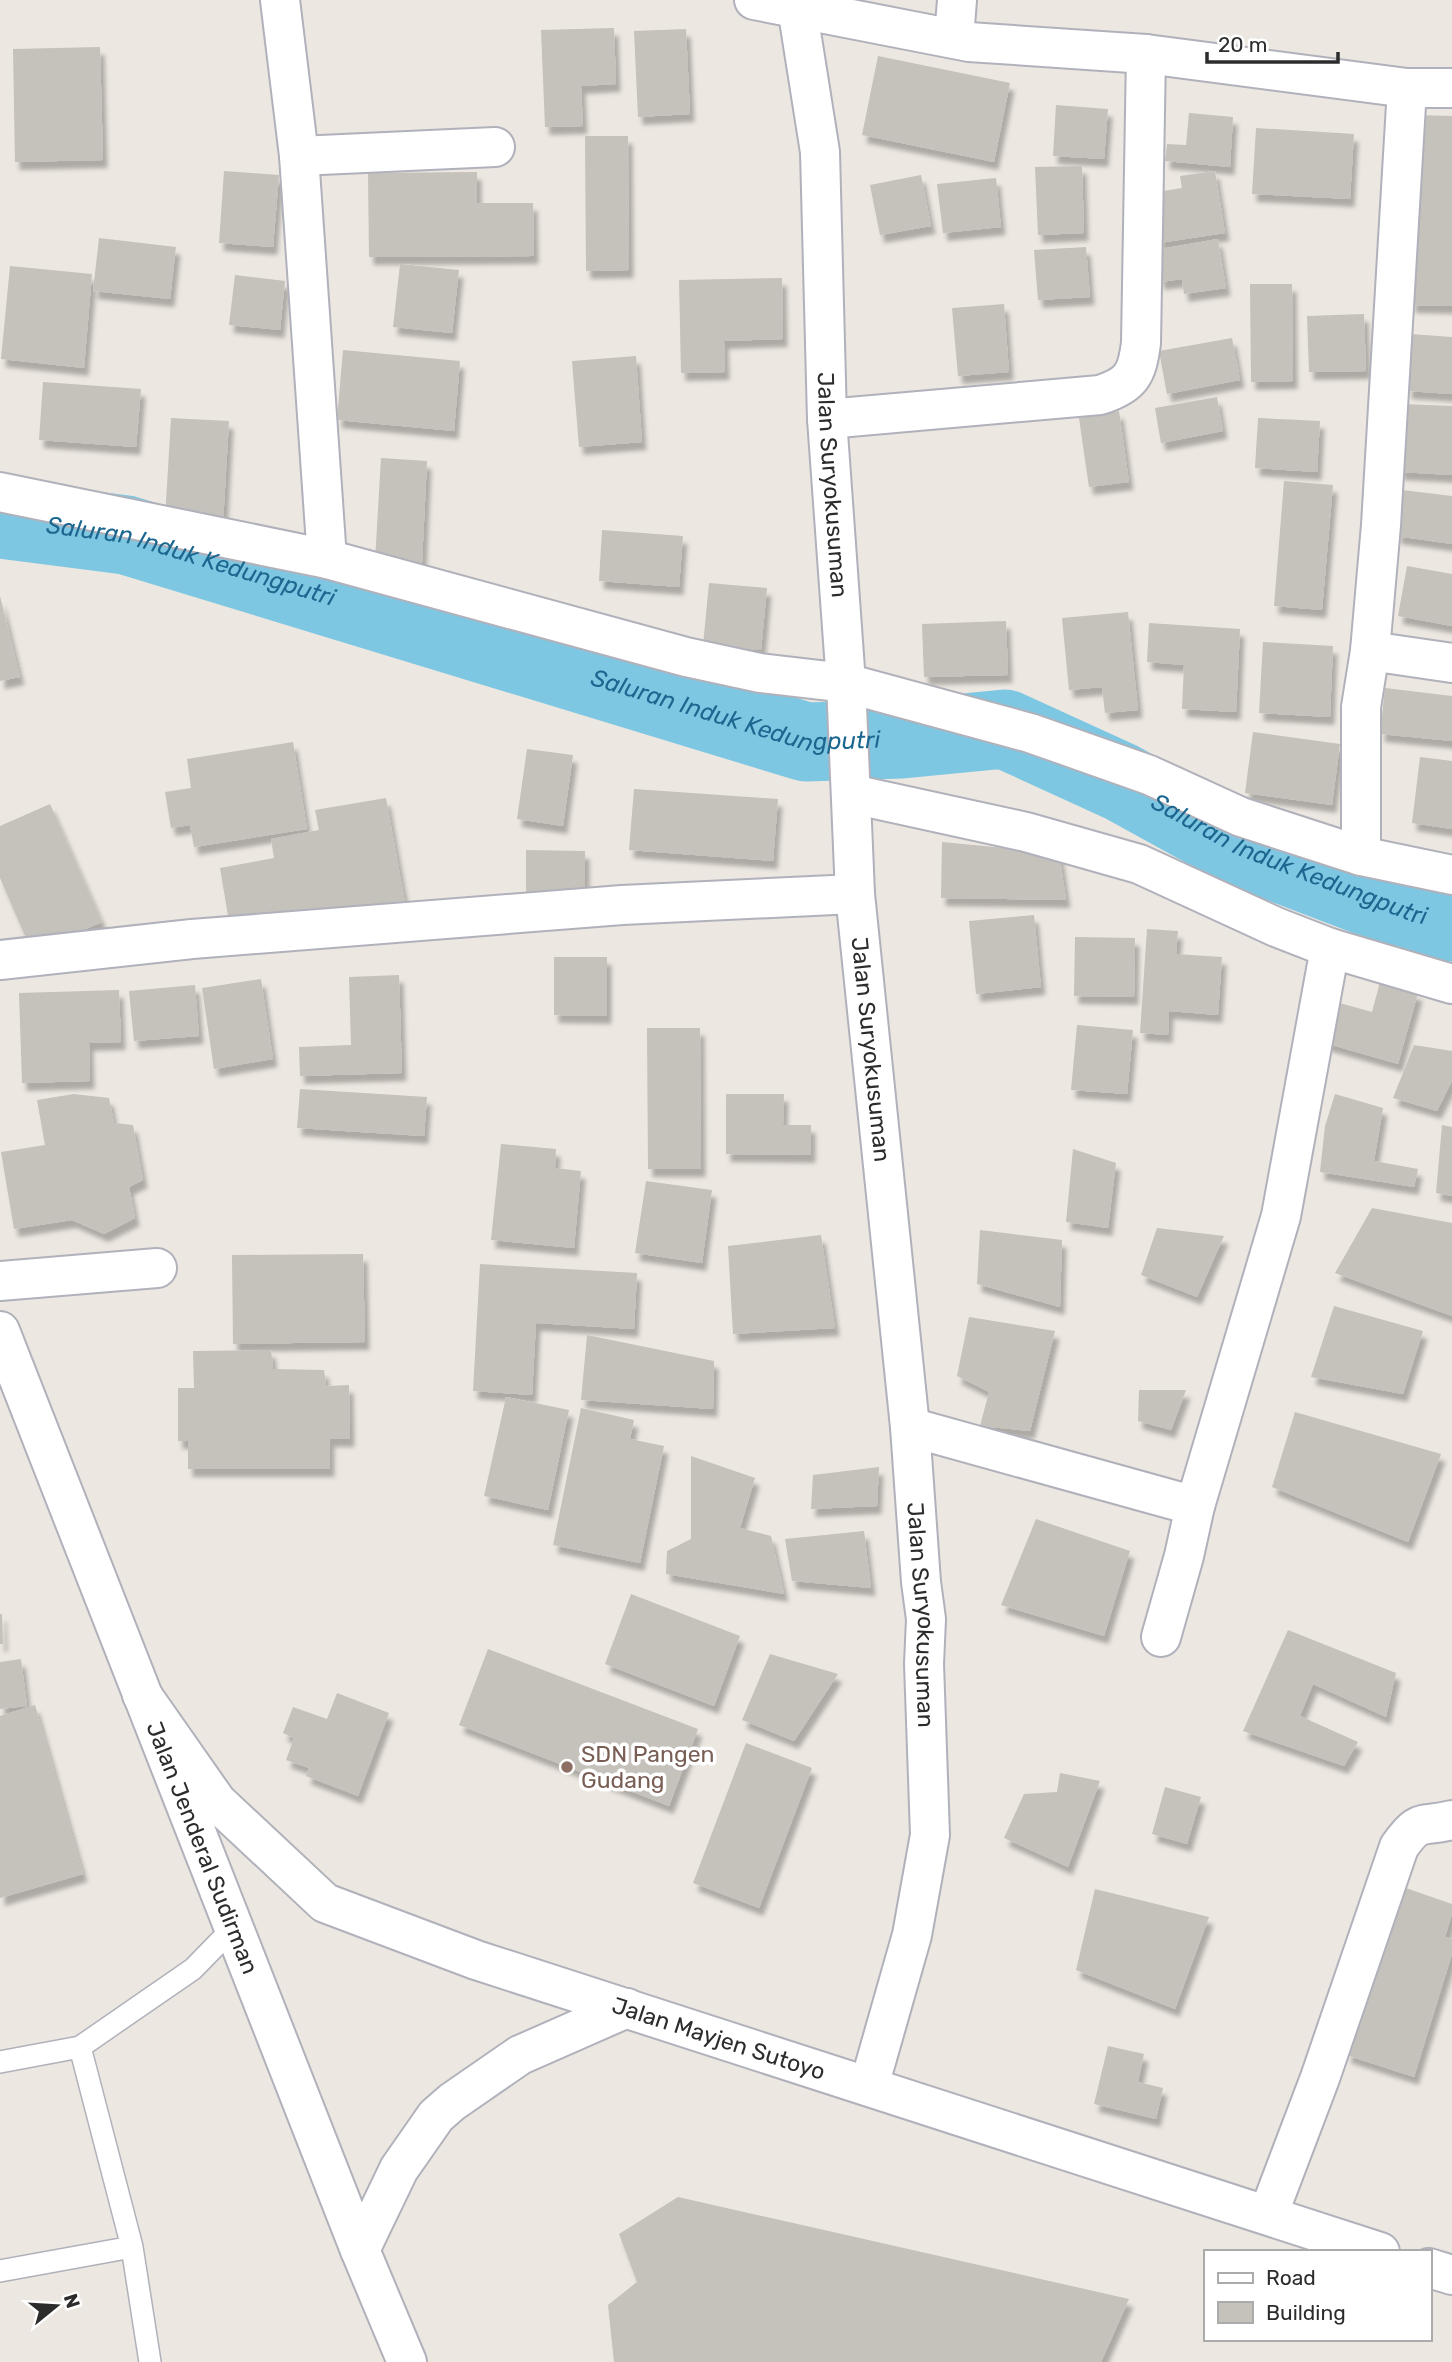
<svg xmlns="http://www.w3.org/2000/svg" width="1452" height="2362" font-family="Rubik,sans-serif">
  <defs>
    <filter id="shadow"><feDropShadow dx="4.5" dy="8" stdDeviation="2" flood-color="#0004"/></filter>
  </defs>
  <rect width="100%" height="100%" fill="#ece7e0"/>
  <g fill="none" stroke-linecap="round" stroke-linejoin="round">
    <path stroke="#7ec7e2" stroke-width="79" id="s1" d="M0 519 126 535 806 742 902 739 1005 729 1121 782 1239 847 1414 914 1452 922"/>
  </g>
  <path fill="#c5c1bb" filter="url(#shadow)" d="M614 28 616 84 581 86 583 126 545 127 541 30Z
    M686 29 690 114 638 117 634 31Z
    M100 47 103 160 15 162 13 49Z
    M878 56 1010 83 994 162 862 135Z
    M1056 105 1108 109 1104 159 1053 156Z
    M1189 113 1233 117 1230 167 1165 161 1167 144 1186 145Z
    M1415 115 1452 116V306L1411 305Z
    M1256 128 1354 134 1350 199 1252 194Z
    M585 136H628L629 270 586 271Z
    M1082 166 1084 233 1038 235 1035 167Z
    M224 171 279 175 273 247 219 243Z
    M1215 171 1225 233 1159 243 1151 193 1182 188 1180 176Z
    M477 172V203H533L534 256 369 257 368 173Z
    M921 175 931 226 880 235 870 185Z
    M996 178 1001 227 943 233 937 184Z
    M99 238 176 247 170 299 93 291Z
    M1218 239 1226 288 1184 294 1182 279 1160 282 1155 250Z
    M1086 247 1090 297 1038 300 1034 250Z
    M400 264 459 270 452 333 393 327Z
    M10 266 92 274 84 368 1 359Z
    M235 275 285 281 280 330 229 325Z
    M782 278 783 339 724 341 725 372 681 373 679 280Z
    M1250 284H1292L1293 381 1251 382Z
    M1004 304 1009 372 958 376 952 308Z
    M1364 314 1366 371 1309 372 1307 316Z
    M1411 334 1452 337V394L1407 391Z
    M1232 338 1240 380 1167 394 1159 351Z
    M343 350 460 361 454 431 337 420Z
    M636 356 642 442 579 447 572 361Z
    M43 382 141 389 136 447 39 440Z
    M1217 397 1223 431 1161 443 1155 408Z
    M1402 404 1452 406V475L1399 472Z
    M1119 411 1129 482 1089 487 1079 418Z
    M171 418 229 421 223 523 165 519Z
    M1258 418 1320 421 1317 472 1255 468Z
    M381 458 427 461 422 563 375 561Z
    M1284 481 1333 485 1322 610 1274 606Z
    M1402 490 1452 496V544L1396 536Z
    M602 530 683 536 679 587 599 581Z
    M1407 566 1452 574V626L1398 616Z
    M709 583 767 588 761 650 703 645Z
    M0 596 20 677 0 681Z
    M1128 612 1138 710 1105 713 1102 687 1069 690 1062 618Z
    M1006 621 1008 675 924 677 922 624Z
    M1149 623 1240 629 1236 712 1182 709 1184 665 1147 662Z
    M1263 642 1333 646 1330 717 1259 713Z
    M1385 688 1452 696V741L1380 734Z
    M1253 732 1340 744 1332 805 1245 793Z
    M293 742 307 829 194 847 190 825 171 828 165 792 191 788 187 759Z
    M527 749 573 755 563 826 517 819Z
    M1420 757 1452 761V829L1412 823Z
    M634 789 778 799 773 861 629 850Z
    M386 798 405 903 231 933 220 868 274 858 271 839 319 830 315 810Z
    M50 804 102 922 32 952 0 878V826Z
    M942 842 1059 853 1066 900 941 898Z
    M526 850 585 851V899H526Z
    M1034 915 1041 987 976 994 969 921Z
    M1147 929 1178 931 1176 954 1222 957 1218 1015 1169 1011 1168 1035 1140 1033Z
    M1075 937 1135 938 1134 997 1074 996Z
    M554 957H607V1016L554 1015Z
    M399 975 402 1073 300 1076 299 1047 351 1045 349 977Z
    M261 979 273 1059 214 1069 202 988Z
    M1380 982 1418 993 1398 1064 1325 1043 1336 1002 1372 1012Z
    M195 985 199 1036 134 1041 129 991Z
    M119 990 121 1042 89 1043 90 1081 22 1083 19 993Z
    M1077 1025 1133 1030 1127 1094 1071 1090Z
    M647 1028H700L701 1169H648Z
    M1414 1045 1452 1051V1081L1437 1111 1393 1098Z
    M300 1089 427 1097 424 1136 297 1128Z
    M74 1094 109 1098 114 1123 133 1125 143 1180 129 1187 135 1218 104 1234 72 1220 14 1229 1 1152 45 1145 37 1100Z
    M726 1094H784L783 1125H811V1155L726 1154Z
    M1335 1094 1383 1108 1374 1161 1418 1169 1414 1187 1320 1172 1325 1126Z
    M1442 1125 1452 1127V1196L1436 1193Z
    M501 1144 556 1149 555 1168 581 1171 574 1248 491 1240Z
    M1073 1149 1116 1163 1108 1228 1066 1222Z
    M646 1181 712 1190 702 1263 635 1253Z
    M1372 1208 1452 1223V1316L1335 1273Z
    M1157 1228 1224 1236 1197 1297 1141 1275Z
    M980 1230 1062 1240 1060 1307 977 1284Z
    M821 1235 835 1328 733 1334 728 1246Z
    M363 1254 365 1342 233 1344 232 1255Z
    M480 1264 637 1273 634 1329 536 1323 532 1395 473 1391Z
    M1334 1306 1423 1331 1403 1394 1311 1377Z
    M969 1317 1055 1331 1030 1431 980 1426 989 1392 957 1376Z
    M587 1335 714 1361 713 1409 581 1400Z
    M271 1350 273 1369 324 1370 326 1386 349 1385 350 1439H330V1469H188V1441H178V1388H194L193 1351Z
    M1139 1390H1186L1171 1430 1138 1421Z
    M506 1397 569 1410 548 1510 484 1496Z
    M581 1408 634 1420 630 1439 664 1446 640 1563 553 1545Z
    M1295 1412 1441 1454 1408 1542 1272 1487Z
    M691 1456 755 1478 740 1528 771 1536 784 1594 666 1574 667 1551 691 1539Z
    M879 1467 877 1506 811 1509 813 1475Z
    M1036 1519 1130 1551 1104 1636 1001 1605Z
    M864 1531 871 1588 792 1581 785 1539Z
    M631 1594 740 1636 714 1706 605 1664Z
    M0 1614H2L3 1644H0Z
    M1288 1630 1396 1673 1386 1717 1313 1684 1300 1716 1358 1742 1344 1766 1243 1731Z
    M488 1649 698 1729 669 1806 459 1725Z
    M770 1654 838 1674 794 1741 742 1720Z
    M21 1659 27 1706 0 1709V1662Z
    M337 1693 389 1713 358 1796 306 1776 309 1768 286 1760 294 1738 283 1733 293 1707 327 1719Z
    M35 1705 83 1874 0 1898V1716Z
    M746 1743 812 1768 759 1908 693 1883Z
    M1060 1773 1100 1781 1068 1867 1004 1838 1024 1794 1057 1792Z
    M1165 1787 1201 1797 1187 1844 1152 1834Z
    M1400 1886 1452 1904V1914L1445 1937 1452 1939V1954L1414 2077 1346 2055Z
    M1095 1889 1209 1917 1175 2009 1076 1970Z
    M1108 2046 1144 2054 1138 2082 1163 2088 1156 2119 1094 2104Z
    M678 2197 1129 2299 1101 2362H614L608 2305 637 2282 619 2234Z"/>
  <g fill="none" stroke-linecap="round" stroke-linejoin="round">
    <g stroke="#b0b1bb" stroke-width="24">
      <path id="lane" d="M80 2047 132 2247 150 2362
        M0 2062 80 2047 193 1969 233 1928
        M0 2271 132 2247"/>
    </g>
    <g stroke="#b0b1bb" stroke-width="42">
      <g id="street">
        <path d="M280 0 299 156 327 559"/>
        <path id="s2" d="M797 7 820 152 827 419 846 683 855 894 910 1427 921 1582 926 1619 924 1664 930 1835 912 1935 869 2086"/>
        <path d="M954 38 957 0"/>
        <path d="M299 156 495 147"/>
        <path d="M827 419 1100 395C1131 385 1137 375 1141 343L1146 54"/>
        <path d="M0 492 327 559 686 657 760 673 846 683 1030 733 1149 775 1241 817 1361 856 1452 875"/>
        <path d="M1370 651 1452 663"/>
        <path d="M852 794 1026 832 1139 864 1276 927 1330 948 1452 984"/>
        <path d="M1361 856V707L1370 651 1381 525 1407 88"/>
        <path d="M0 960 192 939 622 905 855 894"/>
        <path d="M0 1281 157 1268"/>
        <path d="M910 1427 1195 1506"/>
        <path d="M1161 1637 1184 1556 1195 1506 1281 1216 1330 948"/>
        <path d="M1268 2215 1320 2078 1399 1847C1420 1817 1420 1828 1452 1820"/>
      </g>
    </g>
    <g stroke="#b0b1bb" stroke-width="42">
      <g id="secondary">
        <path d="M754 0 969 42 1146 54 1407 88H1452"/>
        <path id="s3" d="M0 1331 360 2250 407 2362"/>
        <path id="s4" d="M142 1695 217 1802 325 1903 476 1960 1380 2252"/>
        <path d="M360 2250 399 2169 436 2116 452 2102 520 2055 627 2008"/>
        <path d="M1429 2268 1452 2275"/>
      </g>
    </g>
    <use href="#lane" stroke="#fff" stroke-width="21"/>
    <use href="#street" stroke="#fff" stroke-width="38"/>
    <use href="#secondary" stroke="#fff" stroke-width="38"/>
  </g>
  <circle fill="#8d6e63" stroke="#fff" stroke-width="2.5" cx="567" cy="1767" r="7"/>
  <g text-anchor="middle" stroke-width="7" stroke-linejoin="round" paint-order="stroke">
    <g font-size="23" fill="#2c2c2c" stroke="#fff">
      <text dy="8" stroke="none"><textPath href="#s2" startOffset="480">Jalan Suryokusuman</textPath></text>
      <text dy="8" stroke="none"><textPath href="#s2" startOffset="1046">Jalan Suryokusuman</textPath></text>
      <text dy="8" stroke="none"><textPath href="#s2" startOffset="1614">Jalan Suryokusuman</textPath></text>
      <text dy="8" stroke="none"><textPath href="#s3" startOffset="555">Jalan Jenderal Sudirman</textPath></text>
      <text dy="8" stroke="none"><textPath href="#s4" startOffset="695">Jalan Mayjen Sutoyo</textPath></text>
    </g>
    <g font-size="23" fill="#785e54" stroke="#fff" text-anchor="start">
      <text x="581" y="1762">SDN Pangen<tspan x="581" dy="26">Gudang</tspan></text>
    </g>
    <g font-size="24" font-style="italic" fill="#1c6790" stroke="#fff">
      <text dy="8" stroke="none"><textPath href="#s1" startOffset="196">Saluran Induk Kedungputri</textPath></text>
      <text dy="8" stroke="none"><textPath href="#s1" startOffset="763">Saluran Induk Kedungputri</textPath></text>
      <text dy="8" stroke="none"><textPath href="#s1" startOffset="1351">Saluran Induk Kedungputri</textPath></text>
    </g>
  </g>
  <rect x="1204" y="2250" width="228" height="91" fill="#ffffff" stroke="#ababab" stroke-width="2"/>
  <rect x="1218" y="2273" width="35" height="10" fill="#ffffff" stroke="#ababab" stroke-width="2"/>
  <text x="1266" y="2285" font-size="21" fill="#2c2c2c">Road</text>
  <rect x="1218" y="2302" width="35" height="21" fill="#c5c1bb" stroke="#ababab" stroke-width="2"/>
  <text x="1266" y="2320" font-size="21" fill="#2c2c2c">Building</text>
  <g transform="translate(56 2306) rotate(72)" stroke="#ffffff" stroke-width="5" paint-order="stroke">
  <path d="M0-5L12 26L0 18L-12 26Z" fill="#2c2c2c"/>
  <text y="-10" font-size="19" font-weight="bold" text-anchor="middle" fill="#2c2c2c">N</text>
  </g>
  <path d="M1207 52v10h131v-10" fill="none" stroke="#2c2c2c" stroke-width="3.5"/>
  <text x="1218" y="52" font-size="21" fill="#2c2c2c" stroke="#ffffff" stroke-width="5" paint-order="stroke">20 m</text>
</svg>
